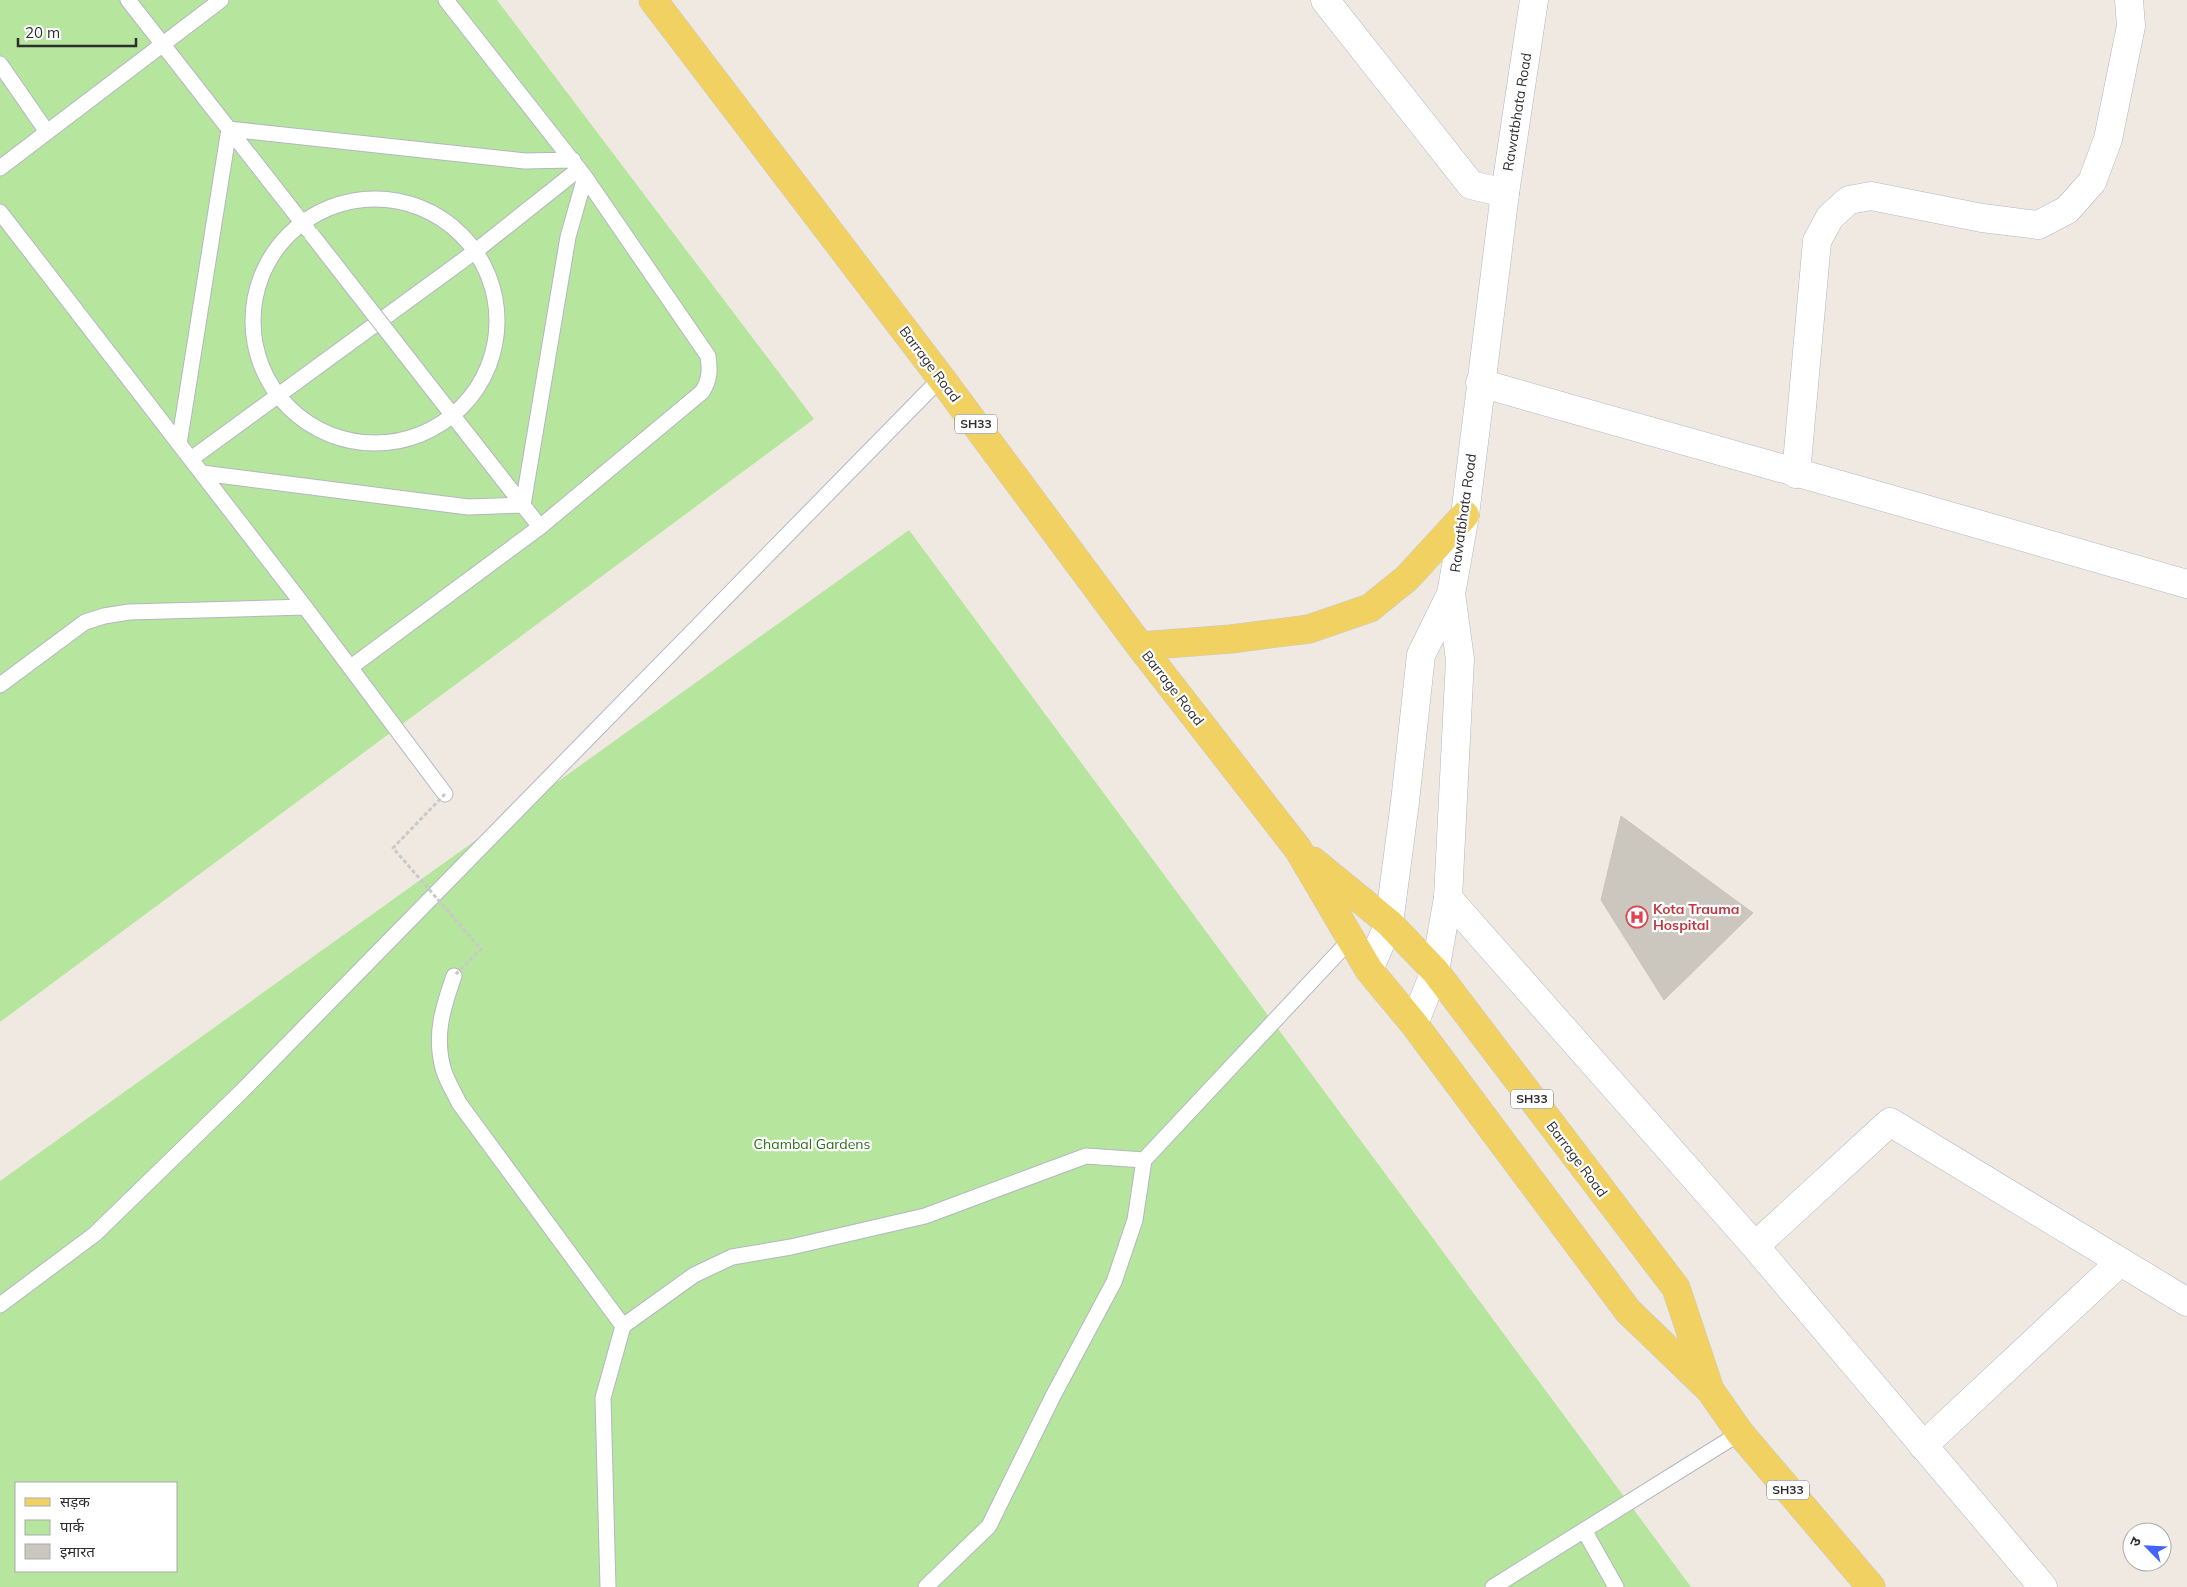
<svg xmlns="http://www.w3.org/2000/svg" width="2187" height="1587" font-family="Mulish,'Noto Sans Devanagari',sans-serif">
  <rect width="100%" height="100%" fill="#efe9e1"/>
  <path fill="#b6e59e" fill-rule="evenodd" d="M0 0H497L814 419 0 1022Z
    M909 530 1691 1587H0V1181ZM16 1483H176V1571H16Z"/>
  <path fill="#cbc7bf" stroke="#cbc5ba" d="M1621 816 1753 913 1664 1000 1601 900Z"/>
  <g fill="none" stroke-linecap="round" stroke-linejoin="round">
    <g stroke="#b4b7c1" stroke-width="17">
      <path id="lane" d="M128 0 308 230
        M446 0 585 177 708 356C710 370 710 380 702 392L540 527
        M0 64 47 132
        M0 168 221 0
        M253 321a122 122 0 1 1 244 0a122 122 0 1 1-244 0Z
        M0 212 305 607 445 794
        M179 444 229 129 525 161 573 160
        M191 459 477 250 579 169
        M202 473 468 507 523 505 568 237 585 177
        M351 667 540 527 436 394
        M0 685 85 622 104 616 129 612 305 607
        M454 976C443 1007 434 1035 443 1068 446 1080 454 1092 459 1103L623 1326 603 1398 608 1587
        M1144 1160 1351 939
        M0 1305 95 1234 241 1092 941 378
        M623 1326 694 1275 732 1257 791 1247 925 1216 1086 1156 1144 1160 1135 1220 1114 1282 1053 1396 989 1526 926 1587
        M1584 1530 1616 1587
        M1493 1587 1740 1433"/>
    </g>
    <g stroke="#b4b7c1" stroke-width="29">
      <path id="street" d="M1325 0 1471 185 1505 193
        M1480 383C1715 451 1952 515 2187 584
        M1796 474 1817 241 1830 217 1849 200 1871 196 1982 218 2038 225 2067 210 2092 182 2108 139 2131 26 2129 0
        M1448 898 1755 1246 2043 1587
        M1755 1246 1890 1122 2187 1302
        M1923 1446 2120 1262"/>
    </g>
    <g stroke="#b4b7c1" stroke-width="29">
      <path id="secondary" d="M1369 970 1389 923 1405 802 1421 655 1451 594
        M1414 1024 1435 971 1448 898 1460 659 1451 594 1465 515 1505 193 1534 0"/>
    </g>
    <g stroke="#c9c9c9" stroke-width="29">
      <path id="primary" d="M653 0 941 378 1140 646 1298 849 1369 970 1414 1024 1628 1311 1710 1390 1740 1433 1871 1587
        M1140 646 1231 639 1309 629 1370 608 1407 578 1465 515
        M1313 861 1389 923 1435 971 1676 1288 1709 1387"/>
    </g>
    <use href="#lane" stroke="#fff" stroke-width="15"/>
    <use href="#street" stroke="#fff" stroke-width="28"/>
    <use href="#secondary" stroke="#fff" stroke-width="28"/>
    <use href="#primary" stroke="#f2d163" stroke-width="28"/>
    <g stroke="#b4b7c1" stroke-width="17" stroke-linecap="butt">
      <path id="lane-bridge" d="M312 235 436 394"/>
    </g>
    <path stroke="#c9c9c9" stroke-width="3" stroke-dasharray="4 2.5" stroke-linecap="butt" d="M445 794 393 848 481 949 454 976"/>
    <use href="#lane-bridge" stroke="#fff" stroke-width="15"/>
  </g>
  <defs>
    <g id="hospital-ring" transform="scale(1.125)"><circle r="9.5" fill="#fff" stroke="#e0444e" stroke-width="1.5"/><path d="M-5-5h3v3.5h4V-5h3V5h-3V1.5h-4V5h-3Z" fill="#e0444e"/></g>
  </defs>
  <g fill-rule="evenodd">
    <use href="#hospital-ring" x="1637" y="917"/>
  </g>
  <g text-anchor="middle" stroke-width="4.5" stroke-linejoin="round" paint-order="stroke">
    <g fill="#fff" stroke="#6d6d6d" stroke-width="1">
      <rect x="955" y="414.5" width="42" height="19" rx="4"/>
      <rect x="1511" y="1089.5" width="42" height="19" rx="4"/>
      <rect x="1767" y="1480.5" width="42" height="19" rx="4"/>
    </g>
    <g font-size="12" font-weight="bold" fill="#2e2e2e">
      <text x="976" y="428">SH33</text>
      <text x="1532" y="1103">SH33</text>
      <text x="1788" y="1494">SH33</text>
    </g>
    <g font-size="14" fill="#2e2e2e" stroke="#fff">
      <text transform="translate(1517 112) rotate(-81)" y="5">Rawatbhata Road</text>
      <text transform="translate(930 364) rotate(53)" y="5">Barrage Road</text>
      <text transform="translate(1463 513) rotate(-82)" y="5">Rawatbhata Road</text>
      <text transform="translate(1173 688) rotate(52)" y="5">Barrage Road</text>
      <text transform="translate(1577 1159) rotate(53)" y="5">Barrage Road</text>
    </g>
    <g font-size="14" font-weight="bold" fill="#be3a42" stroke="#fff" text-anchor="start">
      <text x="1653" y="914">Kota Trauma<tspan x="1653" dy="16">Hospital</tspan></text>
    </g>
    <g font-size="14" fill="#2c6e1b" stroke="#fff">
      <text x="812" y="1149">Chambal Gardens</text>
    </g>
  </g>
  <rect x="15" y="1482" width="162" height="90" fill="#ffffff" stroke="#ababab"/>
  <rect x="25" y="1498" width="25" height="8" fill="#f2d163" stroke="#ababab"/>
  <text x="60" y="1507" font-size="15" fill="#2e2e2e">सड़क</text>
  <rect x="25" y="1520" width="25" height="15" fill="#b6e59e" stroke="#ababab"/>
  <text x="60" y="1532" font-size="15" fill="#2e2e2e">पार्क</text>
  <rect x="25" y="1544" width="25" height="15" fill="#cbc7bf" stroke="#ababab"/>
  <text x="60" y="1557" font-size="15" fill="#2e2e2e">इमारत</text>
  <g transform="translate(2147 1547) rotate(294)"><circle r="24" fill="#ffffff" stroke="#ababab"/>
  <path d="M0-4L9 19L0 12L-9 19Z" fill="#4264fb"/>
  <text y="-8" font-size="14" font-weight="bold" text-anchor="middle" fill="#2e2e2e">उ</text>
  </g>
  <path d="M18 38v8h118v-8" fill="none" stroke="#2e2e2e" stroke-width="2.5"/>
  <text x="25" y="38" font-size="15" fill="#2e2e2e" stroke="#ffffff" stroke-width="4" paint-order="stroke">20 m</text>
</svg>
